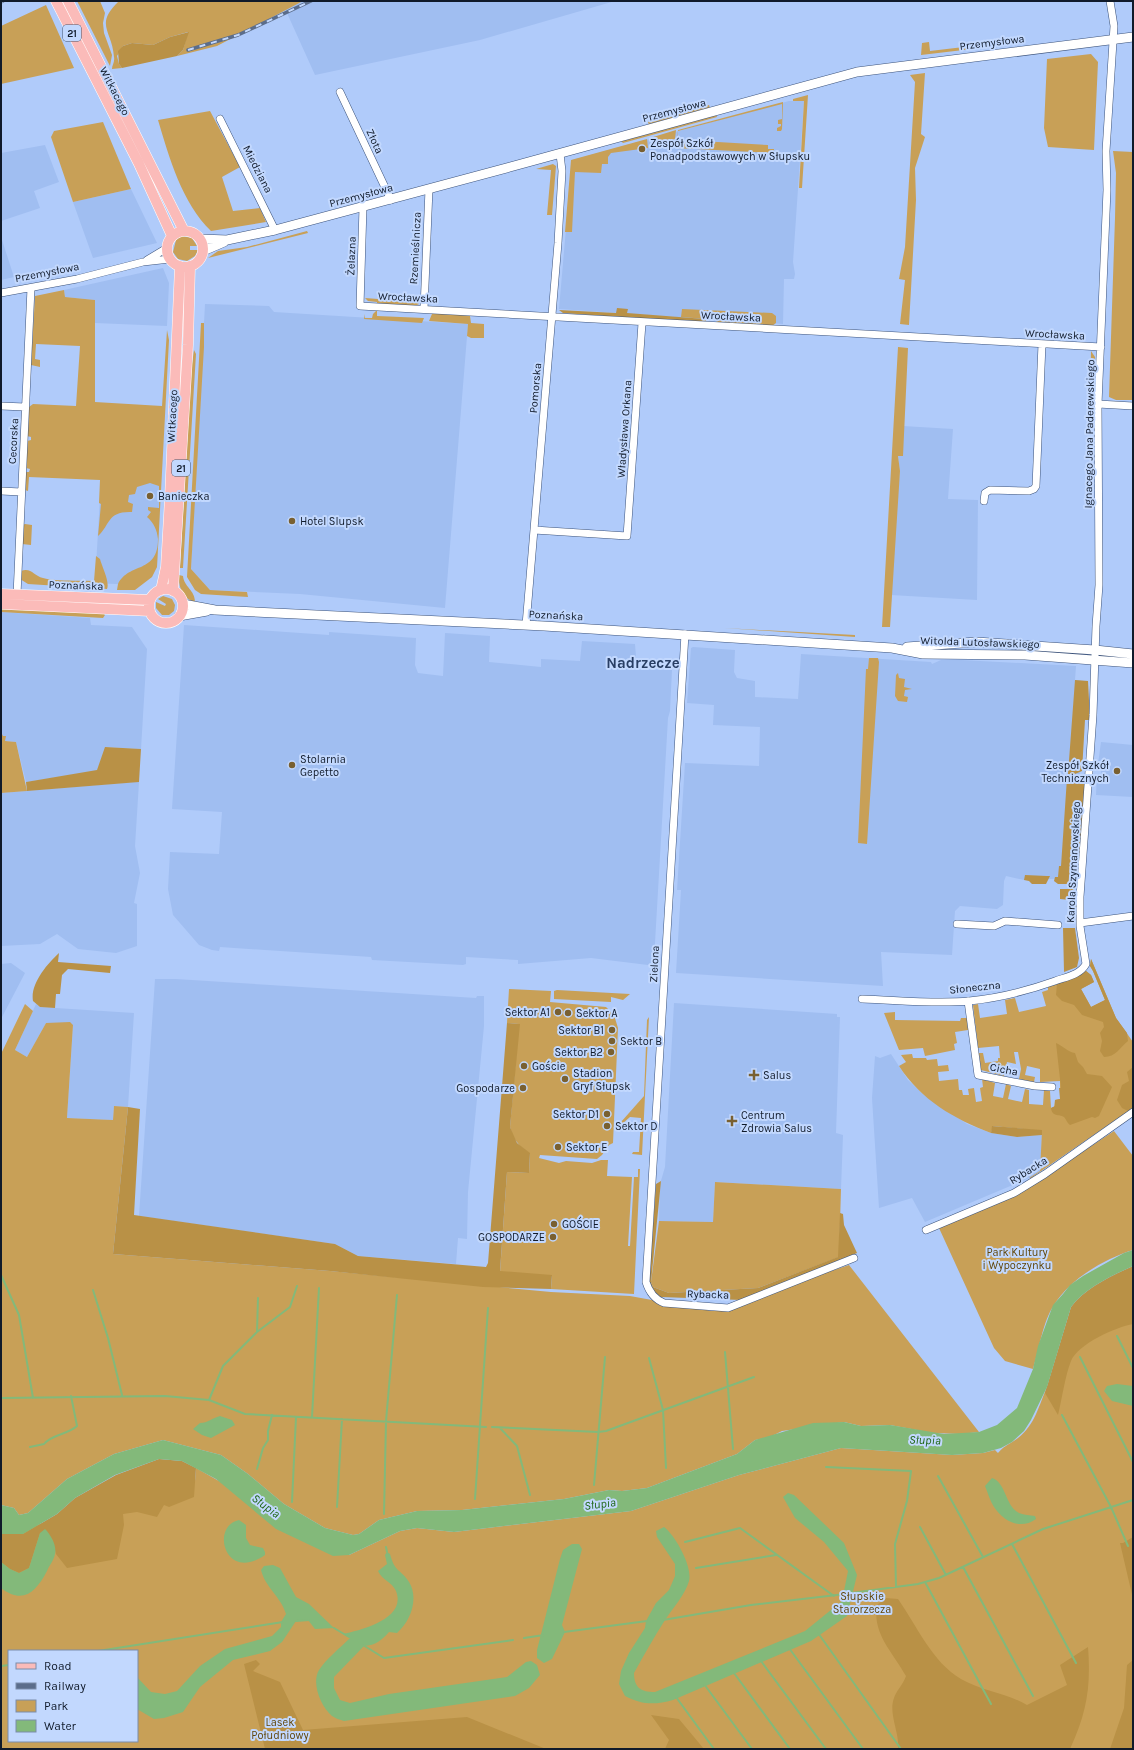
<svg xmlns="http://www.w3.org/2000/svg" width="1134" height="1750" font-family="Karla,sans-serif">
  <rect width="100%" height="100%" fill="#b0cbfa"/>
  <path fill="#a0bef1" d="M615 1 480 40 315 75 282 2Z
    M789 101H804L793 262 795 274 794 279H784L783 324 747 321V318L706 315V319L559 309 572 160Z
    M45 145 59 182 34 191 40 208 1 221V153Z
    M131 189 157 243 93 258 73 202Z
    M1 237 14 277 1 280Z
    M163 268 169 283 167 326 95 323V300L65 297 64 290Z
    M205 304 269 306 274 312 468 324 445 608 300 594 210 590 191 569Z
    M903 426 953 429 948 499 978 500 977 600 891 595 894 522 900 472 898 455 903 456Z
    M101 481 161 483 157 567 136 585 95 583Z
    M1 612 90 618 91 625 132 627 147 649 141 749 106 747 97 771 26 782 16 742 5 741 1 732Z
    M184 625 329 635V632L416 638 415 665 418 673 443 676 445 633 490 636 489 662 541 667V659L580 661 582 641 635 644 637 669 672 670 670 711 668 718 654 960 648 965 591 958 518 964V960L466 957V964L463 965 372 960 371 957 220 947 219 951 212 950 199 945 173 915 168 889 170 852 219 854 222 812 172 809Z
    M693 647 735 650 734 672 737 678 755 681V697L798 699 801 654 931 662 932 664 941 660H961L1076 666 1075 680 1084 681 1075 878 1024 880 1006 876 1004 881 1003 905 997 909 960 906 955 911 952 955 881 952 883 986 676 973 681 890H677L685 763 759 766 760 727 713 725 714 705 687 703 691 648Z
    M1101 742 1133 745V797L1096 795 1097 774H1101V764H1098Z
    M135 782H139L135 846 140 873 134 903 137 904V946L116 953 78 949 57 934 40 944 1 946V793Z
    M11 963 25 973 1 1019V964Z
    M155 979H176L476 998 477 996H484V1026L468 1192 467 1239 458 1238 456 1264 358 1256 335 1244 139 1216Z
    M674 1003 837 1014V1017H840L836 1133 843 1135 841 1189 715 1182 713 1222 659 1221 660 1184 665 1167Z
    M36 1004 40 1007 134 1013 128 1107 114 1106 113 1120 67 1118 73 1026 46 1023 27 1057 15 1050Z
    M891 1054 908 1080 924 1095 967 1124 991 1133 1017 1137 1042 1135 1040 1171 1029 1178 925 1222 912 1198 879 1208 872 1098 875 1056 880 1058Z"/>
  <path fill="#c8a057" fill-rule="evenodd" d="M77 1H100L105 13 103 23 104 33 112 55 110 66Z
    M119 1H303L217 46 177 56 183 50 188 32 170 37 153 45 132 43 123 46 117 56 119 64 122 68 112 69C112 65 115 62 114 57 112 30 94 25 119 1Z
    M46 5 74 68 1 84V26Z
    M929 42 930 51 972 46V49L921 55 922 43Z
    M1091 54 1098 62 1094 150 1048 147 1044 128 1047 59Z
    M925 73 921 134 925 137 915 168 916 200 909 325 900 324 905 280 899 279 905 247 915 82 910 75Z
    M808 95 802 188H799L804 101H793V99Z
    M783 102 782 129 781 131H777V128L781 126V124H778V120L782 119V104L678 131V139L683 140V143L677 145 678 130Z
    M709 105 710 108 649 125 648 122Z
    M210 111 240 167 222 177 233 211 260 208 266 222 211 231C182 203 169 157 158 120Z
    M716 114 717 117 623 143 621 141Z
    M103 122 131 189 73 202 51 137 54 131Z
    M676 130 675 139 672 140V147H652L650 138Z
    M647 139 648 148 611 153 608 157V164H602L601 173 575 172 572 232H565L571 160Z
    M684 140 768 145V149H774V152L772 153 676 148V146H683Z
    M1113 151 1133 152V400H1116L1109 397 1115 218 1116 173Z
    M553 164 556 166 552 215H547L551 170 536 169Z
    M307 231 308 233 208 258 218 251 247 247Z
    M182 236 192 238 197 246H190V250H198L195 256 187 261 178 259 173 252 176 240Z
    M64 290 65 297 95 300V402L162 406 167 330 169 340 157 567 152 577 135 590H117L118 584C129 562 158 574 158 539 157 530 154 523 147 517L151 512 148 510V507L159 508V486L150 483 137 487 135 494 129 495 128 502 133 504 132 512C107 511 111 524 98 536L101 504 99 503 100 480 29 477 28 491 25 490 26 472H29L30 469 26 468 27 441 31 440V437L27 436 29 407 33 404 76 406 80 346 36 344 35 359 40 360V367L31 365 35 296Z
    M365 298 417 302 419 304 415 306 377 304V302L368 301Z
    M682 309 772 313 776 316V323L772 326 717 323 715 316H709L706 319 681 317Z
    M377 310V316L424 318 422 323 364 319 365 314V318H372L373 314Z
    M457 313 470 316 471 323 484 324V338H471L467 336 468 324 429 321 432 314Z
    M201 323H204V347L191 569 210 590 247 592 248 597 201 594 195 590 187 577Z
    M898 347 908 348 903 456H898L900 471 890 627H882Z
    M194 350 196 354 183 568H180L191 371Z
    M1091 351 1095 357 1092 423H1090Z
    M25 524 32 525 31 545 22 544 23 525Z
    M96 556 100 559C102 567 110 582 107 589L28 584 20 579 21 571C31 567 34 576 43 578 59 582 78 580 94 581Z
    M179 575 183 576C184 587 195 590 195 602 183 599 178 587 179 575Z
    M163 596 172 599 175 605 174 611 169 615H162L156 608V602L165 606 166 604 158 599Z
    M1 607 103 613 105 615 103 618 1 612Z
    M724 628 855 635V637Z
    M869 658H878L879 662 867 844 858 843 866 669H868Z
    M898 673 899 678 905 679 904 687 912 689 905 690 904 696 908 697 907 702 898 701 895 696 896 675Z
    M1 732 3 736H6L5 741 16 742 27 791 1 793Z
    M1091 959 1116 1018 1133 1042V1108L1031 1178H1029L1040 1171 1042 1131 993 1126 991 1133C954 1119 921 1100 899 1066L906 1062 901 1055 912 1054 913 1058H926L927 1060 937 1059 938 1066 948 1065 949 1071 938 1072 939 1081 958 1079 959 1090H962L963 1095H969L968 1089 974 1088 976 1102 982 1101 980 1088 983 1087 982 1079 995 1083 993 1096 1003 1098 1006 1084 1011 1086 1008 1099 1022 1102 1025 1089 1029 1090V1104L1043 1105 1044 1090 1050 1091 1051 1108 1054 1107 1055 1100 1060 1099V1081L1040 1082V1069L1027 1066 1025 1075 1035 1077 1034 1082 1019 1079 1021 1069 1018 1052H1014L1016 1064 1007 1062 1004 1076 981 1070 979 1053H983L985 1063 998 1061V1058H1000L999 1046 978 1048 973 1005 978 1004 980 1018 1007 1014 1005 1000 1015 998 1019 1012 1046 1006 1042 992 1048 990V987L1077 977 1086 971 1091 975 1094 982 1081 989 1091 1007 1105 1000 1093 971 1090 966Z
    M509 989 551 991 550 1002 606 1007 614 1015 618 1028 613 1143 609 1145 602 1155 597 1159 540 1155 539 1158 559 1163 566 1161 592 1163 601 1160H608L607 1176 632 1177 628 1246H630L634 1177H638V1169H640L634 1294 551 1289 552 1276 500 1272 507 1172 529 1173 530 1154 520 1146 513 1137 510 1127 519 1024 507 1023Z
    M557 990 630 994 623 1000 611 997V1002L554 999V991Z
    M25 1004 33 1011 15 1050 27 1057 46 1023 70 1022 73 1025 67 1118 113 1120 114 1106 128 1107 113 1254 330 1271 551 1292 630 1296 712 1311 849 1265 979 1432 960 1434 933 1433 890 1425 861 1426 844 1422 782 1431 768 1438 755 1440 737 1454 647 1488 622 1491 609 1490 564 1499 462 1510 417 1511 379 1520 359 1534 353 1535 325 1528 284 1504 248 1474 221 1455 163 1440 114 1454 67 1479 28 1513 19 1515 14 1508 1 1505V1054Z
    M895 1012V1020L960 1021 961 1018H967L968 1030 955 1032 957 1043 954 1044 955 1050 925 1056 923 1048 899 1050 884 1013Z
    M649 1017 642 1155 632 1154 633 1152H639L641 1118 630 1117 622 1124 621 1122 644 1096 647 1020Z
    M1114 1131 1133 1156V1250C1104 1259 1070 1279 1054 1305 1043 1321 1039 1350 1033 1369L1005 1361 994 1348 939 1228 1017 1195Z
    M715 1182 841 1189 839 1257 758 1288 669 1293 653 1287 651 1282 659 1221 713 1222Z
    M1133 1266V1749H1V1535L195 1481 196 1468 349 1555 400 1531 417 1528 454 1532 631 1511 739 1475 841 1448 952 1455 983 1453 995 1450 998 1453C1006 1444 1009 1445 1018 1438 1035 1425 1039 1405 1047 1387ZM9 1651H137V1741H9Z"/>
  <path fill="#b99146" d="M189 32 183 50 177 56 122 68 119 64 118 51 123 46 132 43 153 45 170 37Z
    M617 308 628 309 627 313 705 319 706 315H710L704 323 563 313 559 310 616 313Z
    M1075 680 1088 681 1090 720H1085L1082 771 1075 774H1068Z
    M105 747 141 749 139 782 27 791 26 782 97 770Z
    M1067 778 1074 779 1085 784 1079 877 1072 884H1058L1054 881 1055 877H1058L1059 866H1061Z
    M1025 875 1047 876H1050L1046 884H1032L1029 881 1024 880Z
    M1060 889H1073L1077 894 1075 922H1070V900L1060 899Z
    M1063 928H1075L1079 958 1077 967 1064 972Z
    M59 953 58 962 111 966 110 973 68 969 62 975 60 994H56L55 1008 40 1007 33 1001C30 984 47 964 59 953Z
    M1091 959 1116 1018 1127 1033 1128 1041C1119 1048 1116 1057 1104 1057L1100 1051 1102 1041 1100 1033 1104 1027 1103 1022 1082 1015 1074 1005 1062 1001 1056 995 1057 984 1077 977 1086 971 1091 975 1094 982 1081 989 1091 1007 1105 1000 1093 971 1090 966Z
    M507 1023 520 1024 510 1127 517 1143 530 1153 529 1173 507 1172 500 1271 552 1275 551 1289 483 1287 330 1271 113 1254 128 1107 140 1109 134 1215 335 1244 358 1256 486 1267 488 1263Z
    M1056 1043C1063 1046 1068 1052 1075 1053L1078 1062 1083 1067 1087 1074 1102 1076 1112 1087 1099 1116 1095 1118 1092 1117 1070 1125C1067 1123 1066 1119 1064 1117 1059 1114 1052 1117 1051 1108L1055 1106V1100L1060 1099 1059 1088H1061Z
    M1133 1067V1108L1128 1111 1122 1108 1117 1100 1122 1085 1129 1081 1127 1072Z
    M992 1126 1042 1130V1135L1017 1137 991 1133Z
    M661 1181 651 1282 653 1287 669 1293 758 1288 838 1257 840 1213 843 1214 844 1225 857 1253 742 1300 661 1297 656 1294 649 1282 656 1184Z
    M1133 1266V1324C1116 1327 1078 1344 1071 1361 1065 1376 1062 1399 1058 1415L1045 1393 1071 1307C1085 1288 1111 1276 1133 1266Z
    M159 1459 182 1461 196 1468 194 1497 169 1507 164 1505 157 1517 137 1512 123 1514 124 1525 117 1559 67 1568 56 1554 52 1539 40 1533 29 1568 19 1573 10 1569 1 1562V1534H23L57 1514 75 1498 116 1475Z
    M1133 1537V1599L1120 1543H1123Z
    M886 1598 898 1599C917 1626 932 1662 961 1679 982 1691 1006 1693 1027 1705L1067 1685 1060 1665 1088 1647C1091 1687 1087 1712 1070 1749H898C900 1733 888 1714 894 1698 896 1691 903 1685 906 1676 893 1652 872 1634 877 1605Z
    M256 1660 260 1664 253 1671 280 1682 303 1730 467 1717 546 1749H265L244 1664Z
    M1133 1660V1749H1110L1124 1708 1127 1665Z
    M651 1715 679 1719 704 1749H665L669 1740Z"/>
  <path fill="#83b97a" d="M1133 1250V1266C1111 1276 1085 1288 1071 1307L1047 1387 1031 1420 1024 1431 1012 1442 1001 1448 983 1453 952 1455 841 1448 739 1475 631 1511 454 1532 417 1528 400 1531 349 1555 333 1556 276 1529 216 1479 182 1461 159 1459 115 1475 75 1498 57 1514 23 1534H1V1505L14 1508 19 1515 28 1513 67 1479 114 1454 163 1440 221 1455 248 1474 284 1504 325 1528 353 1535 359 1534 379 1520 417 1511 462 1510 564 1499 609 1490 622 1491 647 1488 737 1454 755 1440 813 1423 844 1422 861 1426 890 1425 944 1434 979 1432 997 1425 1017 1408 1033 1369 1038 1346 1053 1305 1063 1294 1070 1285 1083 1276 1124 1253Z
    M1117 1384 1133 1386V1406L1112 1401 1104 1391 1107 1386Z
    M220 1416 232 1420 235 1425 211 1438 202 1435 193 1429 200 1423C208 1423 212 1418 220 1416Z
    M992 1478C1006 1482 1005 1506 1019 1513 1024 1515 1030 1515 1035 1516L1036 1519C1021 1530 1004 1522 994 1507 990 1501 988 1493 985 1486Z
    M788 1493 794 1495 844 1543 857 1575 847 1616 811 1641 673 1700C655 1705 642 1705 625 1696L619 1684 621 1671 629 1653 645 1628 646 1621 656 1603 669 1590 675 1576V1564L657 1537 656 1531 664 1527C675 1535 693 1567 689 1581 685 1595 673 1608 665 1620 654 1637 644 1655 634 1673 634 1688 641 1692 655 1692L805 1631 842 1601 848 1571 824 1542 795 1518 783 1497Z
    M239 1520 246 1525V1538L250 1545 263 1548 265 1552V1555C225 1583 210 1526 239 1520Z
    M45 1529C51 1535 57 1546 55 1554 54 1560 49 1566 47 1571 36 1592 23 1605 1 1588V1562L10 1569 19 1573 29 1568 40 1533Z
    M572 1544H579L582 1549 562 1625 565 1632 552 1659 544 1663 537 1658V1650L560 1559 563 1550Z
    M387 1552 390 1554C395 1573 400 1568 409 1582 419 1598 411 1621 397 1633L389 1632C381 1641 376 1645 364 1646L334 1677V1688L340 1700 350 1703 389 1694 507 1677 526 1662 531 1661 537 1665 540 1675 529 1688 515 1696 344 1721C340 1720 335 1718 332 1716 321 1707 311 1683 319 1670 326 1659 340 1648 350 1638L343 1634C361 1630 407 1619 396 1591 392 1582 382 1580 378 1571L387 1564 385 1555Z
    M273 1565 280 1568 296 1597 309 1604 334 1628 315 1629 308 1620 296 1621 282 1642 270 1651 233 1660 200 1687 183 1712 164 1718 154 1719 137 1709V1677L151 1692 165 1694 177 1691 200 1666 225 1649 272 1636 281 1627V1622L286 1614C281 1597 265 1587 261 1570L264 1566Z"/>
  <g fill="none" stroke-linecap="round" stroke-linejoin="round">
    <path stroke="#83b97a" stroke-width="2" d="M1 1275 19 1315 33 1398
      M93 1290 108 1338 122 1395
      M257 1332 258 1298
      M1117 1336 1133 1368
      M725 1352 733 1449
      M1080 1357 1133 1462
      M649 1358 663 1410 666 1468
      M1 1398 165 1396 209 1400 245 1414 486 1427
      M209 1400 223 1366 257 1332 290 1307 297 1286
      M1062 1415 1111 1507 1128 1546
      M312 1417 319 1288
      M492 1427 598 1432 606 1431 754 1377
      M500 1428 517 1446 530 1495
      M30 1447 44 1444C52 1434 67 1435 77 1426L71 1396
      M826 1467 911 1471 907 1501 895 1544 896 1587
      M257 1469 263 1448 268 1440V1431L272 1415
      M938 1476 983 1557
      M594 1485 605 1357
      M475 1499 488 1308
      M292 1502 296 1417
      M337 1507 342 1419
      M384 1514 386 1421 397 1295
      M920 1527 946 1575
      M685 1542 740 1528 834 1596
      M1012 1544 1076 1663
      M386 1547 387 1552
      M963 1567 1033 1696
      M696 1568 776 1555
      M925 1582 991 1704
      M851 1593 918 1584 939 1578 1043 1529 1133 1500
      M663 1620 751 1605 845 1594
      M296 1621 309 1620
      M334 1628 349 1637
      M564 1632 647 1621
      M818 1633 901 1749
      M524 1638 544 1635
      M363 1645 384 1658 513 1640
      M789 1648 863 1749
      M98 1651 283 1622
      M761 1661 826 1749
      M1 1666 9 1665
      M734 1673 790 1749
      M704 1684 752 1749
      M676 1697 714 1749"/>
    <g stroke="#3c537b" stroke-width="8">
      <path id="street" d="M340 92 391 200
        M220 119 275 230
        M363 207 360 306 1101 347
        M147 260 167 248
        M1 293 77 279 143 262 170 259
        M424 309 429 189
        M1098 404 1133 406
        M1 406 25 407
        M1 491 21 492
        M984 501 985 493 990 490 1029 491 1034 489 1036 486 1042 344
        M534 530 627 536 642 323
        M17 595 31 288
        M526 625 558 243 562 171 560 154
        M685 634 646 1282C649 1292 654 1299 664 1303L728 1308 854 1258
        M1080 923 1133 916
        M957 924 994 926 1005 921 1058 925
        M862 999C897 1000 933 1004 969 1001 998 998 1027 991 1055 981 1066 977 1080 975 1086 964L1080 926V897L1093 715 1096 626 1099 585 1098 404 1107 190 1106 151 1114 26 1110 1
        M968 1001 978 1075 1035 1086 1052 1087
        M926 1230 1014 1193 1045 1174 1133 1112"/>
    </g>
    <g stroke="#3c537b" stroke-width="10">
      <path id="secondary" d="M201 239 227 240 275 230 510 167 857 72 1133 37
        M203 251 224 242
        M183 604 215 610 544 626 892 648 923 654 1025 655 1133 663
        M179 616 207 611
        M907 647 976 642 1095 650 1133 654"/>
    </g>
    <g stroke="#fff" stroke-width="11">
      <path id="primary" d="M56 1 139 164 172 236
        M68 1 184 231
        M167 249a18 18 0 1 1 36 0a18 18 0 1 1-36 0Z
        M149 606a17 17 0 1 1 34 0a17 17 0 1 1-34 0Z
        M161 590 166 567 170 498 180 266
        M173 591 188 345 190 266
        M1 594 150 600
        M1 604 150 611"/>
    </g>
    <use href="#street" stroke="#fff" stroke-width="7"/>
    <use href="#secondary" stroke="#fff" stroke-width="9"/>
    <use href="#primary" stroke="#fbbbb9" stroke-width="10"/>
    <g stroke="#5b6d8b" stroke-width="3.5">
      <path id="rail" d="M1 2 3 1
        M188 50 238 35 311 1"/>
    </g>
    <use href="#rail" stroke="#c2d8fe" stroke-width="2" stroke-dasharray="6" stroke-linecap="butt"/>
  </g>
  <g fill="#796031" stroke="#c2d8fe" stroke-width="1.5">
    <circle cx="642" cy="149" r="4"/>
    <circle cx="150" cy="496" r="4"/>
    <circle cx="292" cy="521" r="4"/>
    <circle cx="292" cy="765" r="4"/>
    <circle cx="1117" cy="771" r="4"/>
    <circle cx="558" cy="1012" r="4"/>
    <circle cx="568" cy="1013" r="4"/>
    <circle cx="612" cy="1030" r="4"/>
    <circle cx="612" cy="1041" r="4"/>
    <circle cx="611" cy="1052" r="4"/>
    <circle cx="524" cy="1066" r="4"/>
    <path d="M752 1069h4v4h4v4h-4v4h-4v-4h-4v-4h4z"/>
    <circle cx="565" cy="1079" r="4"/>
    <circle cx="523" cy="1088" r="4"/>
    <circle cx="607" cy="1114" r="4"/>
    <path d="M730 1115h4v4h4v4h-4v4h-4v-4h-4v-4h4z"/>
    <circle cx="607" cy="1126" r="4"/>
    <circle cx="558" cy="1147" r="4"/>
    <circle cx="554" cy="1224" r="4"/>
    <circle cx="553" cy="1237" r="4"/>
  </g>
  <g text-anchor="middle" stroke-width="4" stroke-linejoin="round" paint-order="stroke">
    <g fill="#c2d8fe" stroke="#45536a" stroke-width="1">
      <rect x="63" y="25" width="18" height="16" rx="3"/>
      <rect x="172" y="460" width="18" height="16" rx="3"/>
    </g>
    <g font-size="10" font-weight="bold" fill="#101a2a">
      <text x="72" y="37">21</text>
      <text x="181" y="472">21</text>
    </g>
    <g font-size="11" fill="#101a2a" stroke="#c2d8fe">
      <text transform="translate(992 42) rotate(-7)" y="4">Przemysłowa</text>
      <text transform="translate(115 91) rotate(63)" y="4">Witkacego</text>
      <text transform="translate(674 110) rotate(-15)" y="4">Przemysłowa</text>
      <text transform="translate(375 141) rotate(65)" y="4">Złota</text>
      <text transform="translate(258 169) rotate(63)" y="4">Miedziana</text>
      <text transform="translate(361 195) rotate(-15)" y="4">Przemysłowa</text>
      <text transform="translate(415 248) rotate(-87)" y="4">Rzemieślnicza</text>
      <text transform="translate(351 256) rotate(-88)" y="4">Żelazna</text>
      <text transform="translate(47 272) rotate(-11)" y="4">Przemysłowa</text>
      <text transform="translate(408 297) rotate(3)" y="4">Wrocławska</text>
      <text transform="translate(731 316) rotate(3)" y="4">Wrocławska</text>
      <text transform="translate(1055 334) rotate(3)" y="4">Wrocławska</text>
      <text transform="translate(535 388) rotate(-85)" y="4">Pomorska</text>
      <text transform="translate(172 416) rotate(-87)" y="4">Witkacego</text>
      <text transform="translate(624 429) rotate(-86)" y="4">Władysława Orkana</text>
      <text transform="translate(1089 434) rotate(-89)" y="4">Ignacego Jana Paderewskiego</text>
      <text transform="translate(13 441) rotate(-87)" y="4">Cecorska</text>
      <text transform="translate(76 585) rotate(2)" y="4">Poznańska</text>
      <text transform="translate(556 615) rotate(3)" y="4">Poznańska</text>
      <text transform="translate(980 642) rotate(2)" y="4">Witolda Lutosławskiego</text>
      <text transform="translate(1073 862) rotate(-87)" y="4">Karola Szymanowskiego</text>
      <text transform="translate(654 964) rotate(-87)" y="4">Zielona</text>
      <text transform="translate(975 987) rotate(-6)" y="4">Słoneczna</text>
      <text transform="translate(1004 1069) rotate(11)" y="4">Cicha</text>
      <text transform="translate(1028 1170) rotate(-32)" y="4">Rybacka</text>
      <text transform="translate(708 1294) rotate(2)" y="4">Rybacka</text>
    </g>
    <g font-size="11" fill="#101a2a" stroke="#c2d8fe" text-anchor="start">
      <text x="650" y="147">Zespół Szkół<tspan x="650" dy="13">Ponadpodstawowych w Słupsku</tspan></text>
      <text x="158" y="500">Banieczka</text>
      <text x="300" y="525">Hotel Slupsk</text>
      <text x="300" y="763">Stolarnia<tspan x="300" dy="13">Gepetto</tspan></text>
      <text x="1109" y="769" text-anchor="end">Zespół Szkół<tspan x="1109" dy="13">Technicznych</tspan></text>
      <text x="550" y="1016" text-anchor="end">Sektor A1</text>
      <text x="576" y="1017">Sektor A</text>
      <text x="604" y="1034" text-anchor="end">Sektor B1</text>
      <text x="620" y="1045">Sektor B</text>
      <text x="603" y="1056" text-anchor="end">Sektor B2</text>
      <text x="532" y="1070">Goście</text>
      <text x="573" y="1077">Stadion<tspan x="573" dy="13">Gryf Słupsk</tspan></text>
      <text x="763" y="1079">Salus</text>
      <text x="515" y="1092" text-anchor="end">Gospodarze</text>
      <text x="599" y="1118" text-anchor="end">Sektor D1</text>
      <text x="741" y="1119">Centrum<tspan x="741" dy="13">Zdrowia Salus</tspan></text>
      <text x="615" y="1130">Sektor D</text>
      <text x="566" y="1151">Sektor E</text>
      <text x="562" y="1228">GOŚCIE</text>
      <text x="545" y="1241" text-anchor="end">GOSPODARZE</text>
    </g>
    <g font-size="11" fill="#614507" stroke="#c2d8fe">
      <text x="1017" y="1256">Park Kultury<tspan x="1017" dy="13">i Wypoczynku</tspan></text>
      <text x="862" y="1600">Słupskie<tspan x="862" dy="13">Starorzecza</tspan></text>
      <text x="280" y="1726">Lasek<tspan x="280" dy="13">Południowy</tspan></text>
    </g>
    <g font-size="12" font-style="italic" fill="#1d6511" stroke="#c2d8fe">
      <text transform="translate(925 1440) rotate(2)" y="4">Słupia</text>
      <text transform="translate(600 1504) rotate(-7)" y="4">Słupia</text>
      <text transform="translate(266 1506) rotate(37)" y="4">Słupia</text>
    </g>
    <g font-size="15" font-weight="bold" fill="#283e64" stroke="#c2d8fe">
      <text x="643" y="668">Nadrzecze</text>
    </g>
  </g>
  <rect width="1134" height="1750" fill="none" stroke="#101a2a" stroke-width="4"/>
  <rect x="8" y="1650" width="130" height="92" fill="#c2d8fe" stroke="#7b8ca9"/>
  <rect x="16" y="1663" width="20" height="6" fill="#fbbbb9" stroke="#7b8ca9"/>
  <text x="44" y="1670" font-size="12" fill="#101a2a">Road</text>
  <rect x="16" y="1683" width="20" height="6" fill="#5b6d8b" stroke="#7b8ca9"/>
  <text x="44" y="1690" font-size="12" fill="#101a2a">Railway</text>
  <rect x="16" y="1700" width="20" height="12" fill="#c8a057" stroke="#7b8ca9"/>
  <text x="44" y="1710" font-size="12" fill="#101a2a">Park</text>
  <rect x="16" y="1720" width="20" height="12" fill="#83b97a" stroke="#7b8ca9"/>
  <text x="44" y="1730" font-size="12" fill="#101a2a">Water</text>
</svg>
